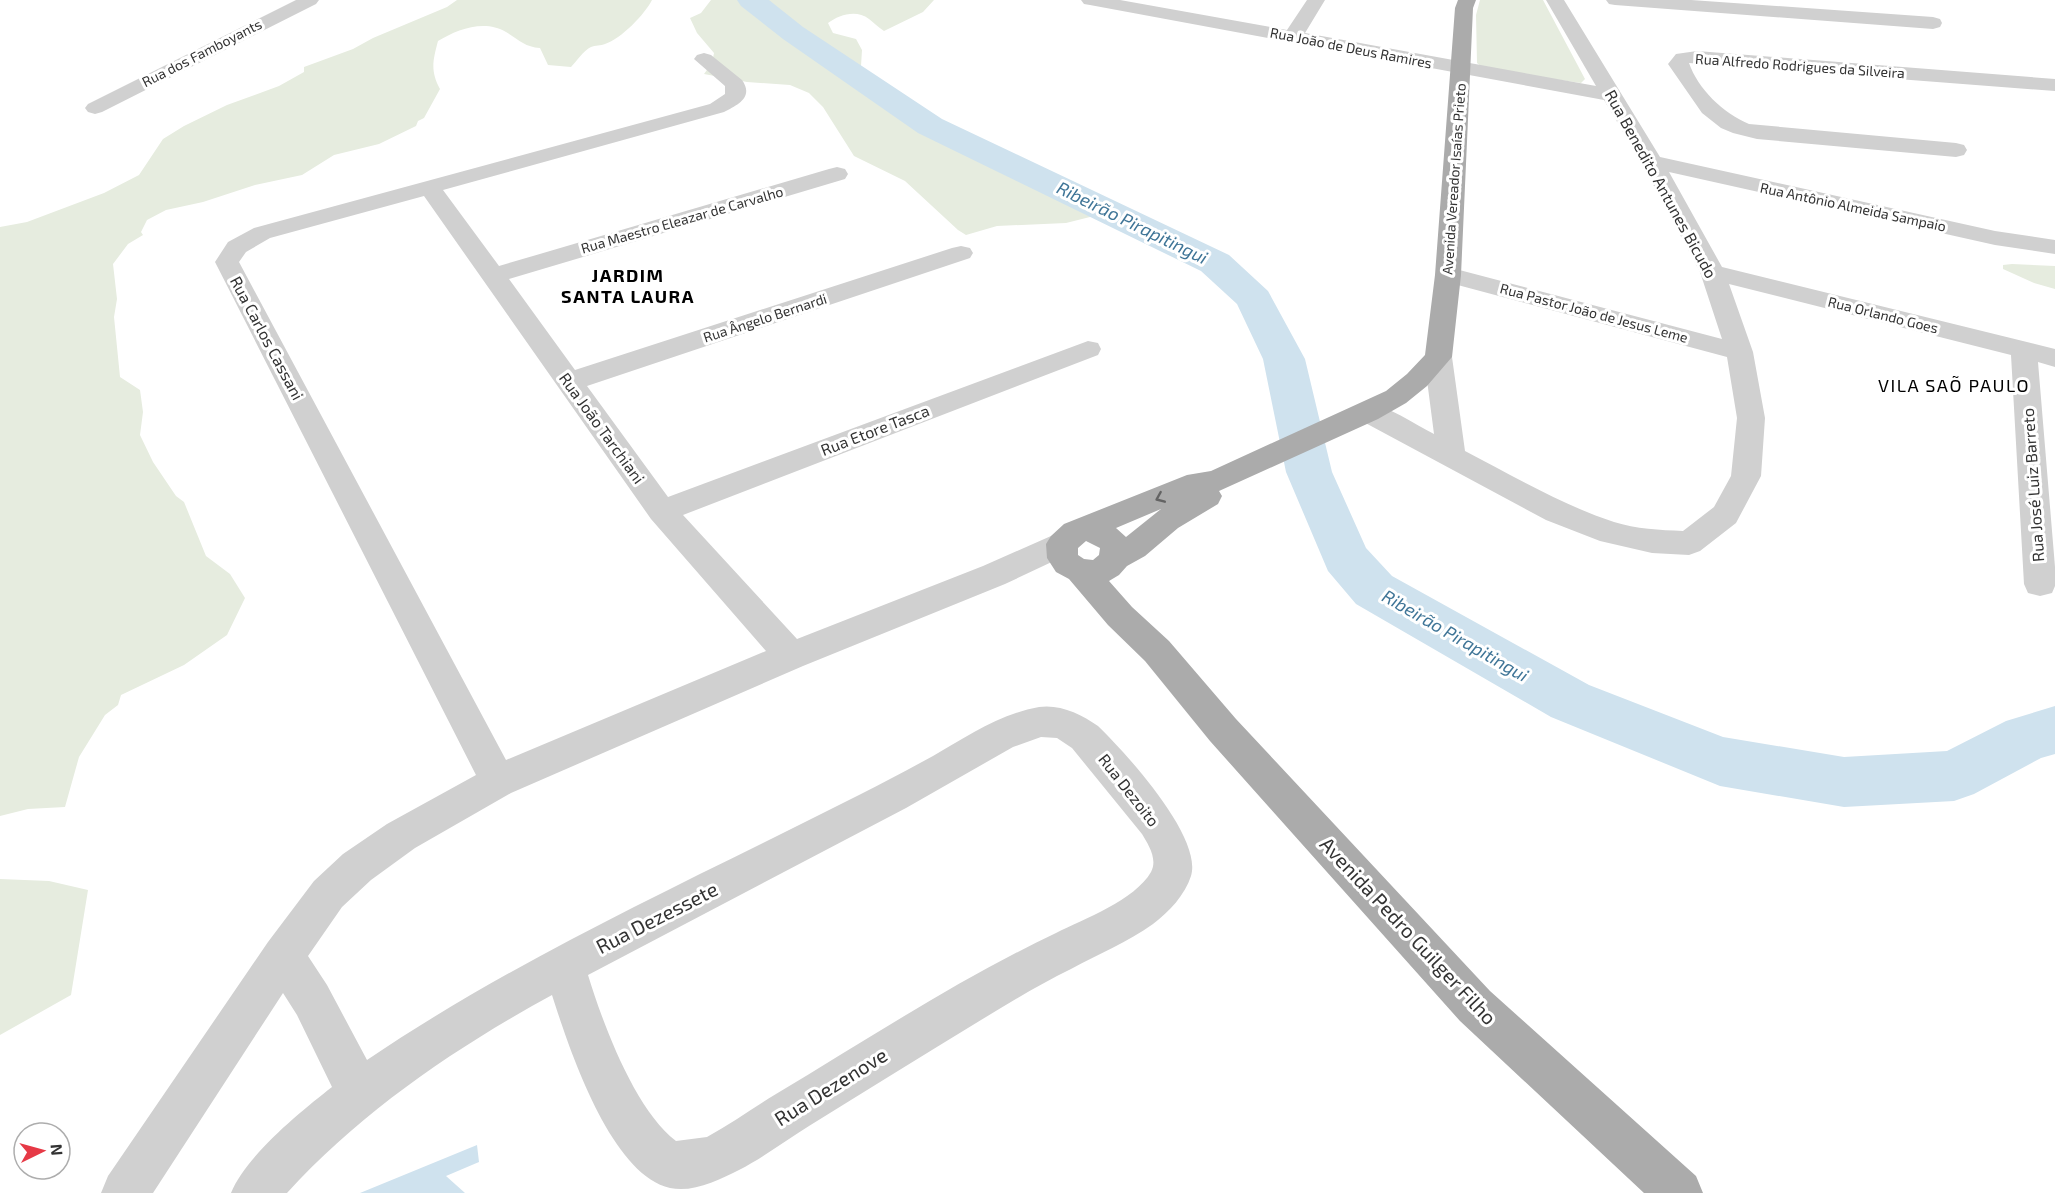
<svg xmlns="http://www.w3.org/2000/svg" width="2055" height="1193" font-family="'Exo 2',sans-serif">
  <rect width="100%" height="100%" fill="#fff"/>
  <path fill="#e6ecdf" d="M457 0H652C645 14 621 39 605 44 601 46 595 45 591 47 584 50 576 62 571 67L548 65 540 48C525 47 519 40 506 32 485 19 457 29 438 41 433 60 430 71 440 89L424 118 418 121 416 126 379 144 334 155 302 175 255 185 203 202 166 210 147 220 141 232 143 235 128 244 113 264 117 299 114 317 120 377 140 390 143 412 140 435 153 462 176 496 184 502 206 556 230 574 245 598 227 635 184 665 121 695 118 705 105 715 79 757 65 807 28 809 0 816V227L27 222 104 193 139 175 163 139 184 126 227 105 279 86 304 72V67L353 49 373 38 447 7Z
    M711 0H934L923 12 884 31C878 27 874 23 869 19 856 9 839 15 828 23L833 33 856 39 862 50 861 66 867 78 878 89 913 109 924 121 969 137 1005 161 1095 205 1094 216 1066 223 997 226 966 235 958 230 905 181 854 156 823 107 809 93 790 85 747 82 704 74 712 63 714 53 697 33 690 18 701 13Z
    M1480 0H1543L1585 79 1581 83 1484 69 1477 63 1476 15Z
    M2012 264 2055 266V289L2034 283 2003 269V265Z
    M0 879 49 881 88 890 71 995 0 1035Z"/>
  <path fill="#cfe2ee" d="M477 1145 479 1162 446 1176 465 1193H360Z"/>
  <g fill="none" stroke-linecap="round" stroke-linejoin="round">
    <path fill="#cfe2ee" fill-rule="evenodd" d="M737 0H769L803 27 942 119 1229 255 1268 291 1305 359 1332 472 1366 548 1392 576 1589 685 1723 737 1844 757 1947 751 2006 721 2055 706V754L2041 758 1974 794 1954 801 1844 807 1720 786 1551 717 1356 604 1328 571 1286 472 1263 359 1237 304 1201 271 918 133 783 39 741 6Z"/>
    <path fill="#d0d0d0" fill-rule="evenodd" d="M296 0H319L316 4 102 112 95 114 88 112 85 108 88 104Z
      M1081 0H1120L1287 30 1307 0H1325L1305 33 1596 86 1546 0H1564L1660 157 1995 231 2055 240V254L1995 245 1669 172 1722 267 2055 349V367L2038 362 2055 567V586L2052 593 2040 596 2028 593 2024 584 2011 355 1729 284 1753 352 1765 418 1761 476 1736 523 1700 551 1689 555 1652 553 1600 541 1546 520 1358 419 1354 412 1358 405C1380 399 1413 424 1434 434L1424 357 1428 351 1438 348 1448 351 1452 357 1465 451C1513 476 1562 505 1614 522 1636 529 1660 530 1683 531L1714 507 1731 476 1737 418 1727 357 1439 280 1435 275 1439 270 1448 267 1722 339 1700 272 1641 162 1604 100 1090 5 1084 4Z
      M1606 0H1691L1933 17 1940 19 1942 23 1940 27 1933 29 1615 5 1609 4Z
      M1697 51 2055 79V91L1689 63C1698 89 1723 113 1749 124L1956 143 1964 145 1967 150 1964 155 1956 157 1757 139 1733 133 1721 128 1702 113 1668 64 1676 54Z
      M704 53 711 55 742 80C754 97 738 105 724 112L443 190 499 266 829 169 837 167 845 169 848 174 845 179 509 279 575 370 952 248 961 246 970 248 973 253 970 258 587 386 668 497 1088 341 1098 343 1101 349 1098 355 683 515 797 639 983 566 1051 536 1062 532 1073 536 1078 544 1073 552 1005 584 803 666 511 793 415 848 371 880 342 907 308 956 327 985 367 1060C522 955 694 879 861 794 885 782 909 769 933 756 966 737 1000 714 1039 707 1060 704 1081 714 1098 726 1125 752 1203 837 1191 876 1185 895 1169 912 1153 924 1128 942 1098 954 1071 969 1040 984 1011 1002 981 1020 923 1055 866 1091 809 1126 786 1140 763 1158 739 1170 719 1180 693 1193 670 1188 610 1174 569 1048 552 995 455 1048 362 1111 287 1193H231C246 1156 300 1112 332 1087L297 1015 283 993 153 1193H101L108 1176 268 942 314 881 343 854 387 824 476 775 215 262 228 242 254 228 710 104 725 94V86L694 59 697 55ZM424 196 651 519 766 651 506 760 239 262 246 252 270 238ZM1041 737 1057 738 1072 748 1142 834C1148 844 1158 859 1151 872 1135 900 1084 919 1056 933 959 979 868 1039 776 1094 753 1108 731 1124 707 1137L676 1141C635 1110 603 1024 588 975L906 808 1013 747Z"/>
    <path fill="#ababab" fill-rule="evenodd" d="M1458 0H1476L1473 8 1461 275 1452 357 1427 386 1406 403 1378 419 1219 491 1222 496 1218 504 1178 528 1145 556 1127 566 1119 575 1109 581 1132 607 1169 641 1236 719 1490 991 1696 1176 1703 1193H1644L1460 1021 1210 741 1145 661 1108 625 1069 579 1056 572 1047 558 1046 544 1051 536 1064 524 1187 475 1211 471 1386 391 1407 374 1425 355 1435 275 1455 8ZM1161 509 1126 537 1116 528ZM1086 541 1100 548 1099 555 1093 560 1084 559 1078 555V548Z"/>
  </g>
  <defs><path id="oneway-chevron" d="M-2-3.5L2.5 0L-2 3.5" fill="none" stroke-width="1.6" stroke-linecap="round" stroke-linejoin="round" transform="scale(1.5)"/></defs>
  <use stroke="#636363" href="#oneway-chevron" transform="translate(1160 498) rotate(157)"/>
  <g text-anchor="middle" stroke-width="6" stroke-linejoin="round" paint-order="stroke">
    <g font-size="14" fill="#333" stroke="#fff">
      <text transform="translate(1351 48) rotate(11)" y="5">Rua João de Deus Ramires</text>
      <text transform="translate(202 53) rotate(-27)" y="5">Rua dos Famboyants</text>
      <text transform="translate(1800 66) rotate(4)" y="5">Rua Alfredo Rodrigues da Silveira</text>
      <text transform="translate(1454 179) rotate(-86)" y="5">Avenida Vereador Isaías Prieto</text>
      <text transform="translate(1853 207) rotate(12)" y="5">Rua Antônio Almeida Sampaio</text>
      <text transform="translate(682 220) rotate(-16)" y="5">Rua Maestro Eleazar de Carvalho</text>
      <text transform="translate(1594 313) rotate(15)" y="5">Rua Pastor João de Jesus Leme</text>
      <text transform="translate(1883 315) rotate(14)" y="5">Rua Orlando Goes</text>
      <text transform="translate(765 318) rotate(-18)" y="5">Rua Ângelo Bernardi</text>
    </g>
    <g font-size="16" fill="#333" stroke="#fff">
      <text transform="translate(1661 184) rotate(61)" y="6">Rua Benedito Antunes Bicudo</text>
      <text transform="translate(267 338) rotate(62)" y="6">Rua Carlos Cassani</text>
      <text transform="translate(602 428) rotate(54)" y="6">Rua João Tarchiani</text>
      <text transform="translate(875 430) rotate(-21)" y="6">Rua Etore Tasca</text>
      <text transform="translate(2033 485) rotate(-94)" y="6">Rua José Luiz Barreto</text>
      <text transform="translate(1129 790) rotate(52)" y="6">Rua Dezoito</text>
    </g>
    <g font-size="18" font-style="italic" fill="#3f7597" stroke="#fff">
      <text transform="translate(1132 223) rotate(26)" y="6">Ribeirão Pirapitingui</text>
      <text transform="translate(1455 636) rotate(30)" y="6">Ribeirão Pirapitingui</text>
    </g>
    <g font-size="18" font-weight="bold" letter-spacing="1.5" fill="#000" stroke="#fff">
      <text x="628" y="282">JARDIM<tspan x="628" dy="21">SANTA LAURA</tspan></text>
    </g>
    <g font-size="18" letter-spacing="1.5" fill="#000" stroke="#fff">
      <text x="1954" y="392">VILA SAÕ PAULO</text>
    </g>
    <g font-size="20" fill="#333" stroke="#fff">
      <text transform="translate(657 918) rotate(-27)" y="7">Rua Dezessete</text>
      <text transform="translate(1408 931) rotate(47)" y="7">Avenida Pedro Guilger Filho</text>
      <text transform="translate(831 1087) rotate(-32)" y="7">Rua Dezenove</text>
    </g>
  </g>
  <g transform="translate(42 1151) rotate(85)"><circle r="28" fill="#ffffff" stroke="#adadad" stroke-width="1.5"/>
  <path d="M0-4.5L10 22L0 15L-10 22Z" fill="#e63946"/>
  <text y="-9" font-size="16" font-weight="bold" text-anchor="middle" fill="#333333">N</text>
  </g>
</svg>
